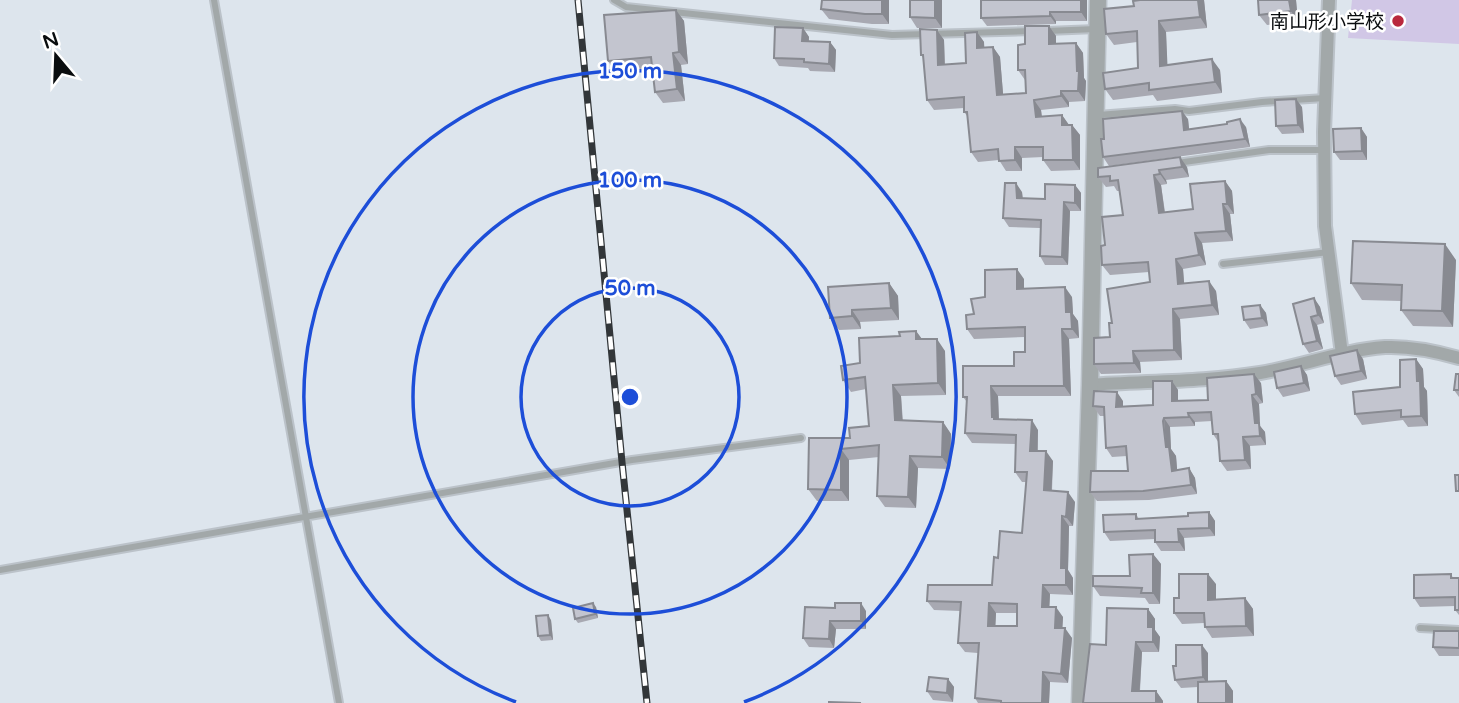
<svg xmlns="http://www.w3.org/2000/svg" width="1459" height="703" font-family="'Varela Round','Noto Sans JP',sans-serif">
  <rect width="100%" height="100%" fill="#dde5ed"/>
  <path fill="#d1c7e6" d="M1352 0H1459V44L1348 38Z"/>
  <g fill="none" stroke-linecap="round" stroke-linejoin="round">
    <g stroke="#bbc2c9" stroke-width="10">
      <path id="service" d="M214 0 339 703
        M614 0 626 7 892 35 1033 31
        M1047 31 1096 29
        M1098 115 1175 109 1189 111 1262 102 1325 98
        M1177 163 1269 150H1324
        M1223 264 1329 252
        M0 570 632 460 801 438
        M1420 628 1459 630"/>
    </g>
    <g stroke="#bbc2c9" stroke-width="16">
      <path id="minor" d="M1329 0 1324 132 1325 226 1342 354
        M1090 385C1146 381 1204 382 1260 373 1302 366 1343 350 1385 347 1410 346 1435 351 1459 358"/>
    </g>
    <g stroke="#bbc2c9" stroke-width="19">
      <path id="tertiary" d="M1080 703 1090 385 1098 0"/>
    </g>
    <use href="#service" stroke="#a2a8a9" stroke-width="6"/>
    <use href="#minor" stroke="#a2a8a9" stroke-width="12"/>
    <use href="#tertiary" stroke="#a2a8a9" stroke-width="16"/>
    <g stroke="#323639" stroke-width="7">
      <path id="rail" d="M578 0 622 462 647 703"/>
    </g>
    <use href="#rail" stroke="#fff" stroke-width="4.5" stroke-dasharray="13" stroke-linecap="butt"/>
  </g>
  <path fill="#a8a9b2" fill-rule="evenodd" d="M822 0H889V24H872L829 19 821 9Z
    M910 0H942V28H917L910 17Z
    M981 0H1087V21H1056V24L987 26 981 18Z
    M1140 0H1204L1207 28 1166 32 1167 65 1220 70 1222 93 1157 101 1153 95 1113 100 1105 89 1138 68 1137 42 1114 45 1106 34Z
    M1258 0H1296L1298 22 1267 25 1259 15Z
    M676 10 684 21 688 64 681 65 685 101 663 103 655 92 652 69 616 73 608 61Z
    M1049 26 1056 36V43H1076L1083 53 1084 78 1086 81 1085 101 1069 102V107L1041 110 1042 117 1062 115 1069 125H1072L1080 135V170L1051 171 1043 160V157L1022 158V171H1006L999 160 978 162 971 152 968 117 964 112V108L934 110 927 100 924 59 921 55 937 30 944 40 945 65 966 63 977 32 984 42V48L993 47 1000 57 1003 94 1026 93 1025 80 1018 70 1025 44Z
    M803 28 809 37V41L830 42 836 50 835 72 810 71 808 68 779 66 774 58Z
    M1302 107 1304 133 1282 134 1276 126Z
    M1188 119 1189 129 1246 127 1250 147 1109 166 1103 157Z
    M1361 128 1367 137V160H1340L1334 152Z
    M1187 167 1189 177 1166 180 1167 184 1161 185 1165 212 1193 209 1225 181 1232 191 1234 214H1230L1233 241 1202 243 1206 265 1183 269 1184 283 1216 291 1219 315 1180 319 1182 360 1140 362 1141 373 1101 374 1094 364 1110 337 1112 323 1150 282 1149 272 1110 275 1102 265 1105 245 1123 215 1120 191H1117L1114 186 1106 187 1098 177Z
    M1075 185 1081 193V211H1070L1068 265H1045L1040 256V228L1009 227 1003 218 1022 192 1023 198 1045 199Z
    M1456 260 1453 327 1413 326 1401 310V301L1362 300 1351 283Z
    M1024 279V288L1072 297 1073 314 1078 321 1079 338 1069 339 1071 396H998L999 419 1038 430V451L1053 461 1052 491 1075 502 1073 526H1069L1068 570 1073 578V595L1050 594 1049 607 1063 617 1062 628 1072 638 1068 683 1050 682 1049 703H978L975 698 978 653 965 652 958 643 960 611 934 610 927 601 992 585 998 558 1022 533 1027 482H1022L1015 472 1016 444 972 443 965 433 967 402 963 397 1014 366 1025 352V337L974 339 967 329 974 314 985 297ZM996 613H1017V626H995Z
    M889 283 898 296 899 320 860 322 861 329 839 330 830 318Z
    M1314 298 1320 307 1324 323 1317 325 1323 349 1309 353 1303 344Z
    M1260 305 1266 313 1268 326 1250 329 1244 320Z
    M916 331 922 339 945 351 946 395 901 396 903 421 943 422 951 434 950 469 918 468 916 508 885 507 877 496 879 457 849 460V501H817L808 489 850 438 869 426 866 389 851 392 843 380 860 363 900 336Z
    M1363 359 1367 379 1341 385 1335 376Z
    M1416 359 1423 369 1424 387 1427 391 1428 426 1408 427 1403 420 1362 425 1355 414 1400 387Z
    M1301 366 1307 375 1310 391 1283 397 1277 388Z
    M1459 374V397L1454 390Z
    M1172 381 1178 390V401L1208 400 1261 383 1263 403 1259 404 1260 426 1265 432 1266 445 1250 446 1251 469 1227 471 1220 461 1219 443 1213 434 1212 421 1195 422V426L1170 427V430L1171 449 1176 456 1177 470 1189 468 1195 478 1197 494 1149 500 1097 501 1090 492 1128 471 1127 456 1112 457 1106 448 1104 416H1100L1093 406 1123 401V406L1153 405Z
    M1209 512 1215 521V536L1184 538 1185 551H1161L1155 542V539L1110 541 1104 532 1136 514 1139 519 1188 516Z
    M1153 554 1161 564 1160 604H1149L1145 598 1100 596 1093 586 1130 576Z
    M1451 574 1453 578H1459V615L1455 610V606L1420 607 1414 598Z
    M1216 584V599L1245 598 1253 609 1254 636 1212 638 1205 627 1204 623 1182 624 1174 613 1179 598Z
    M596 607 598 618 578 623 575 619Z
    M835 608 866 611V629H836L834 648 809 647 803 638Z
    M1148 609 1155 619V630L1160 637 1159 652H1142L1140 691H1156L1163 701 1083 703 1106 645Z
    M551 620 553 640 541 641 538 636Z
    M1459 631V656H1439L1433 647Z
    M1208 653V681H1226L1233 691V703H1198V687L1181 688 1175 680 1176 666Z
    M948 679 954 687 953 702 933 700 927 691Z"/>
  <path fill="#888a91" d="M882 0H889V24L882 14Z
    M935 0H942V28L935 18Z
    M1081 0H1087V21L1081 12Z
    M1198 0H1204L1207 28 1200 17Z
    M1289 0H1296L1298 22 1291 11Z
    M676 10 684 21 688 64 679 52Z
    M1050 12 1056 21V24L1050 16Z
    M1159 21 1166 32 1168 77 1160 66Z
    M1049 26 1056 36V54L1049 44Z
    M803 28 809 37 808 49 802 41Z
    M937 30 944 40 945 76 938 65Z
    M977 32 984 42 985 59 977 48Z
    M830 42 836 50 835 72 829 64Z
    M1076 43 1083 53 1084 78 1086 81 1085 101 1078 91Z
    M993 47 1000 57 1004 105 997 95Z
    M673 53 681 65 685 101 677 89Z
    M1212 59 1220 70 1222 93 1215 82Z
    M1061 91 1069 102V107L1061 96Z
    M1296 99 1302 107 1304 133 1298 125Z
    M1034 100 1041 110 1043 127 1036 117Z
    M1182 111 1188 119 1190 138 1184 130Z
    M1062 115 1069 125H1062Z
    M1240 119 1246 127 1250 147 1245 139Z
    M1072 125 1080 135V170L1073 160Z
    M1361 128 1367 137V160L1362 151Z
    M1015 147 1022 158V171L1015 160Z
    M1180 157 1187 167 1189 177 1182 167Z
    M1159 170 1166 180 1167 184 1160 174Z
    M1154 175 1161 185 1166 223 1159 213Z
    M1225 181 1232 191 1234 214 1227 204Z
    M1016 183 1022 192 1023 206 1017 198Z
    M1075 185 1081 193V211L1075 203Z
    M1064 202 1070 211 1068 265 1062 257Z
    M1223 204 1230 214 1233 241 1226 231Z
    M1195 233 1202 243 1206 265 1199 255Z
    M1445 244 1456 260 1453 327 1442 311Z
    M1176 259 1183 269 1185 294 1178 284Z
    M1017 269 1024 279V298L1017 289Z
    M1209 281 1216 291 1219 315 1212 305Z
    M889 283 898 296 899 320 891 308Z
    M1065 287 1072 297 1073 314 1078 321 1079 338 1072 329 1066 312Z
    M1314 298 1320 307 1324 323 1318 315Z
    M1260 305 1266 313 1268 326 1262 318Z
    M1173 309 1180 319 1182 360 1174 350Z
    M852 310 860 322 861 329 852 316Z
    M1311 317 1317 325 1323 349 1317 341Z
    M1062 329 1069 339 1071 396 1064 386Z
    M916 331 924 342 916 339Z
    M937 339 945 351 946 395 938 383Z
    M1357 350 1363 359 1367 379 1361 371Z
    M1133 351 1140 362 1141 373 1134 363Z
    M1416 359 1423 369 1424 387 1427 391 1428 426 1421 416Z
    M1301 366 1307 375 1310 391 1304 383Z
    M1254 374 1261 383 1263 403 1256 394Z
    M1172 381 1178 390V410L1172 401Z
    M893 385 901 396 903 432 895 420Z
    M991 386 998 396 999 423 992 417Z
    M1117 392 1123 401V416L1116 407Z
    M1252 395 1259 404 1260 426 1265 432 1266 445 1260 436 1255 423Z
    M1188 413 1195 422V426L1189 417Z
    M1164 418 1170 427 1171 449 1176 456 1178 480 1172 471 1166 447Z
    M1032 420 1038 430 1037 461 1030 451Z
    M943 422 951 434 950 469 942 457Z
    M1243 437 1250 446 1251 469 1245 460Z
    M841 449 849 460V501L841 490Z
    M1046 451 1053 461 1051 500 1044 490Z
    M910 456 918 468 916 508 908 497Z
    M1189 468 1195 478 1197 494 1191 485Z
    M1068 492 1075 502 1073 526 1066 517Z
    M1209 512 1215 521V536L1209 528Z
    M1062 516 1069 526 1068 570 1073 578V595L1066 585 1061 568Z
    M1178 529 1184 538 1185 551 1179 542Z
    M1153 554 1161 564 1160 604 1153 593Z
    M1208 574 1216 584V610L1208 600Z
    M1043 585 1050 594 1049 616 1042 607Z
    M1245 598 1253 609 1254 636 1246 626Z
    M593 603 596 607 598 618 595 614Z
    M861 603 866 611V629L861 621Z
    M989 603 996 613 995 636 988 626Z
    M1056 607 1063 617 1062 638 1055 628Z
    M1148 609 1155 619V630L1160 637 1159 652 1153 642 1148 627Z
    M548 615 551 620 553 640 550 635Z
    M830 621 836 629 834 648 829 639Z
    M1065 628 1072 638 1068 683 1061 674Z
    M1136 642 1142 652 1139 701 1132 691Z
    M1202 645 1208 653V686L1203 677Z
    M1043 672 1050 682 1049 703H1042Z
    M948 679 954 687 953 702 947 693Z
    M1226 681 1233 691V703H1226Z
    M1156 691 1163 701V703H1156Z"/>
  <path fill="#c3c5cf" stroke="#888a91" stroke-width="2" fill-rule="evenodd" d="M822 0H882V14H865L821 9Z
    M910 0H935V18L910 17Z
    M981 0H1081V12H1050V16L981 18Z
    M1140 0H1198L1200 17 1159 21 1160 66 1212 59 1215 82 1149 90V83L1105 89 1103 73 1138 68 1137 31 1106 34 1104 9 1134 6 1133 1Z
    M1258 0H1289L1291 11 1259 15Z
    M676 10 679 52 673 53 677 89 655 92 651 57 608 61 604 15Z
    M1025 26H1049V44L1076 43 1077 71H1079L1078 91H1061V96L1034 100 1036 117 1062 115V125H1072L1073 160H1043V147H1015V160L999 161 998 149 971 152 967 112H964V97L927 100 923 55H921L920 29 937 30 938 65 966 63 965 33 977 32V48L993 47 997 95 1026 93 1025 70H1018V45L1025 44Z
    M775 27 803 28 802 41 830 42 829 64 804 62V59L774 58Z
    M1296 99 1298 125 1276 126 1275 100Z
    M1182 111 1184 130 1227 124V122L1240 119 1245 139 1103 157 1101 139H1104L1103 119Z
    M1361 128 1362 151 1334 152 1333 129Z
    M1180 157 1182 167 1159 170 1160 174 1154 175 1159 213 1193 209 1190 184 1225 181 1227 204H1223L1226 231 1195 233 1199 255 1176 259 1178 284 1209 281 1212 305 1173 309 1174 350 1133 351 1134 363 1094 364V338L1110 337 1109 323H1112L1107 289 1150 282 1148 262 1102 265 1101 246 1105 245 1102 217 1123 215 1118 180 1110 181V176L1098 177V168Z
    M1005 183H1016L1017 198 1045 199V184L1075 185V203L1064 202 1062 257 1040 256 1041 220 1003 218Z
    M1353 241 1445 244 1442 311 1401 310 1402 285 1351 283Z
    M1017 269V289L1065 287 1066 312H1071L1072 329H1062L1064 386H991L992 417H994V419L1032 420 1030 451H1046L1044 490 1068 492 1066 517 1062 516 1061 568H1066V585H1043L1042 607H1056L1055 628H1065L1061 674 1043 672 1042 703H1001V701L975 698 979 643H958L961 602 927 601 928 585H992L994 557 998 558 1000 531 1022 533 1027 472H1015L1016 435 965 433 967 397H963V366H1014V352H1025V327L967 329 966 315 974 314 971 299 985 297V270ZM989 603 1017 604V626H988Z
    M889 283 891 308 852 310V316L830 318 828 287Z
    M1314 298 1318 315 1311 317 1317 341 1303 344 1293 304Z
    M1260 305 1262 318 1244 320 1242 307Z
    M916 331V339H937L938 383 893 385 895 420 943 422 942 457 910 456 908 497 877 496 879 445 841 449V490L808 489 809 438H850L849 428 869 426 865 377 843 380 841 366 860 363 859 338 900 336 899 332Z
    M1357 350 1361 371 1335 376 1330 356Z
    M1416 359 1417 381H1420L1421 416 1401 417V410L1355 414 1353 392 1400 387V360Z
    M1301 366 1304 383 1277 388 1274 372Z
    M1254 374 1256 394 1252 395 1255 423H1259L1260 436 1243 437 1245 460 1220 461 1218 434H1213L1211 412 1188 413 1189 417 1164 418 1163 421 1166 447H1169L1172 471 1189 468 1191 485 1143 491 1090 492 1091 471H1128L1126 446 1106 448 1104 407 1093 406 1094 391 1117 392 1116 407 1153 405V381H1172V401L1208 400 1207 378Z
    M1456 374H1459V390H1454Z
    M1455 475H1459V491H1456Z
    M1209 512V528L1178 529 1179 542H1155V530L1104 532 1103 515 1136 514V519L1188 516V513Z
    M1153 554V593H1141L1142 588 1093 586V576H1130L1129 555Z
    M1179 574H1208V600L1245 598 1246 626 1205 627 1204 613H1174V598H1179Z
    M1451 574V578H1459V610H1455V597L1414 598V575Z
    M593 603 595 614 575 619 573 608Z
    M835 603H861V621H830L829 639 803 638 805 607 835 608Z
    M1107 608 1148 609V627H1153V642H1136L1132 691H1156V703H1083L1090 644 1106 645Z
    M548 615 550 635 538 636 536 616Z
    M1434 631H1459V648L1433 647Z
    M1176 645H1202L1203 677 1175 680 1173 666H1176Z
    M929 677 948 679 947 693 927 691Z
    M1226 681V703H1198V682Z
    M829 702 861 703H829Z"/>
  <g fill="none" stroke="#1d4ed8" stroke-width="3.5">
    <circle cx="630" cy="397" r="109"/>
    <circle cx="630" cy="397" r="217"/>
    <path d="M516 702A326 326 0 1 1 744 702"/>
  </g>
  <circle fill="#b9283d" stroke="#fff" stroke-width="2.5" cx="1398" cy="21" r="7"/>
  <g text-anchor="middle" stroke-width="5" stroke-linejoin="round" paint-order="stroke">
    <g font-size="19" fill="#0a0d0f" stroke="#fff" text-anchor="end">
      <text x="1384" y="28">南山形小学校</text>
    </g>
  </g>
  <circle cx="630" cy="397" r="10" fill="#1d4ed8" stroke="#fff" stroke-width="3.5"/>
  <g font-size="21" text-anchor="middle" font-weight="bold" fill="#1d4ed8" stroke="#fff" stroke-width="5" stroke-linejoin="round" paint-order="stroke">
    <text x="630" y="78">150 m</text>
    <text x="630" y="187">100 m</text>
    <text x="630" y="295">50 m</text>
  </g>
  <g transform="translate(56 56) rotate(341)" stroke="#ffffff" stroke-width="5" paint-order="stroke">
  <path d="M0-5L12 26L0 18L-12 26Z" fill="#0a0d0f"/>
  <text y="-10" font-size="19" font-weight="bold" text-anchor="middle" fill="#0a0d0f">N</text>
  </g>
</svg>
